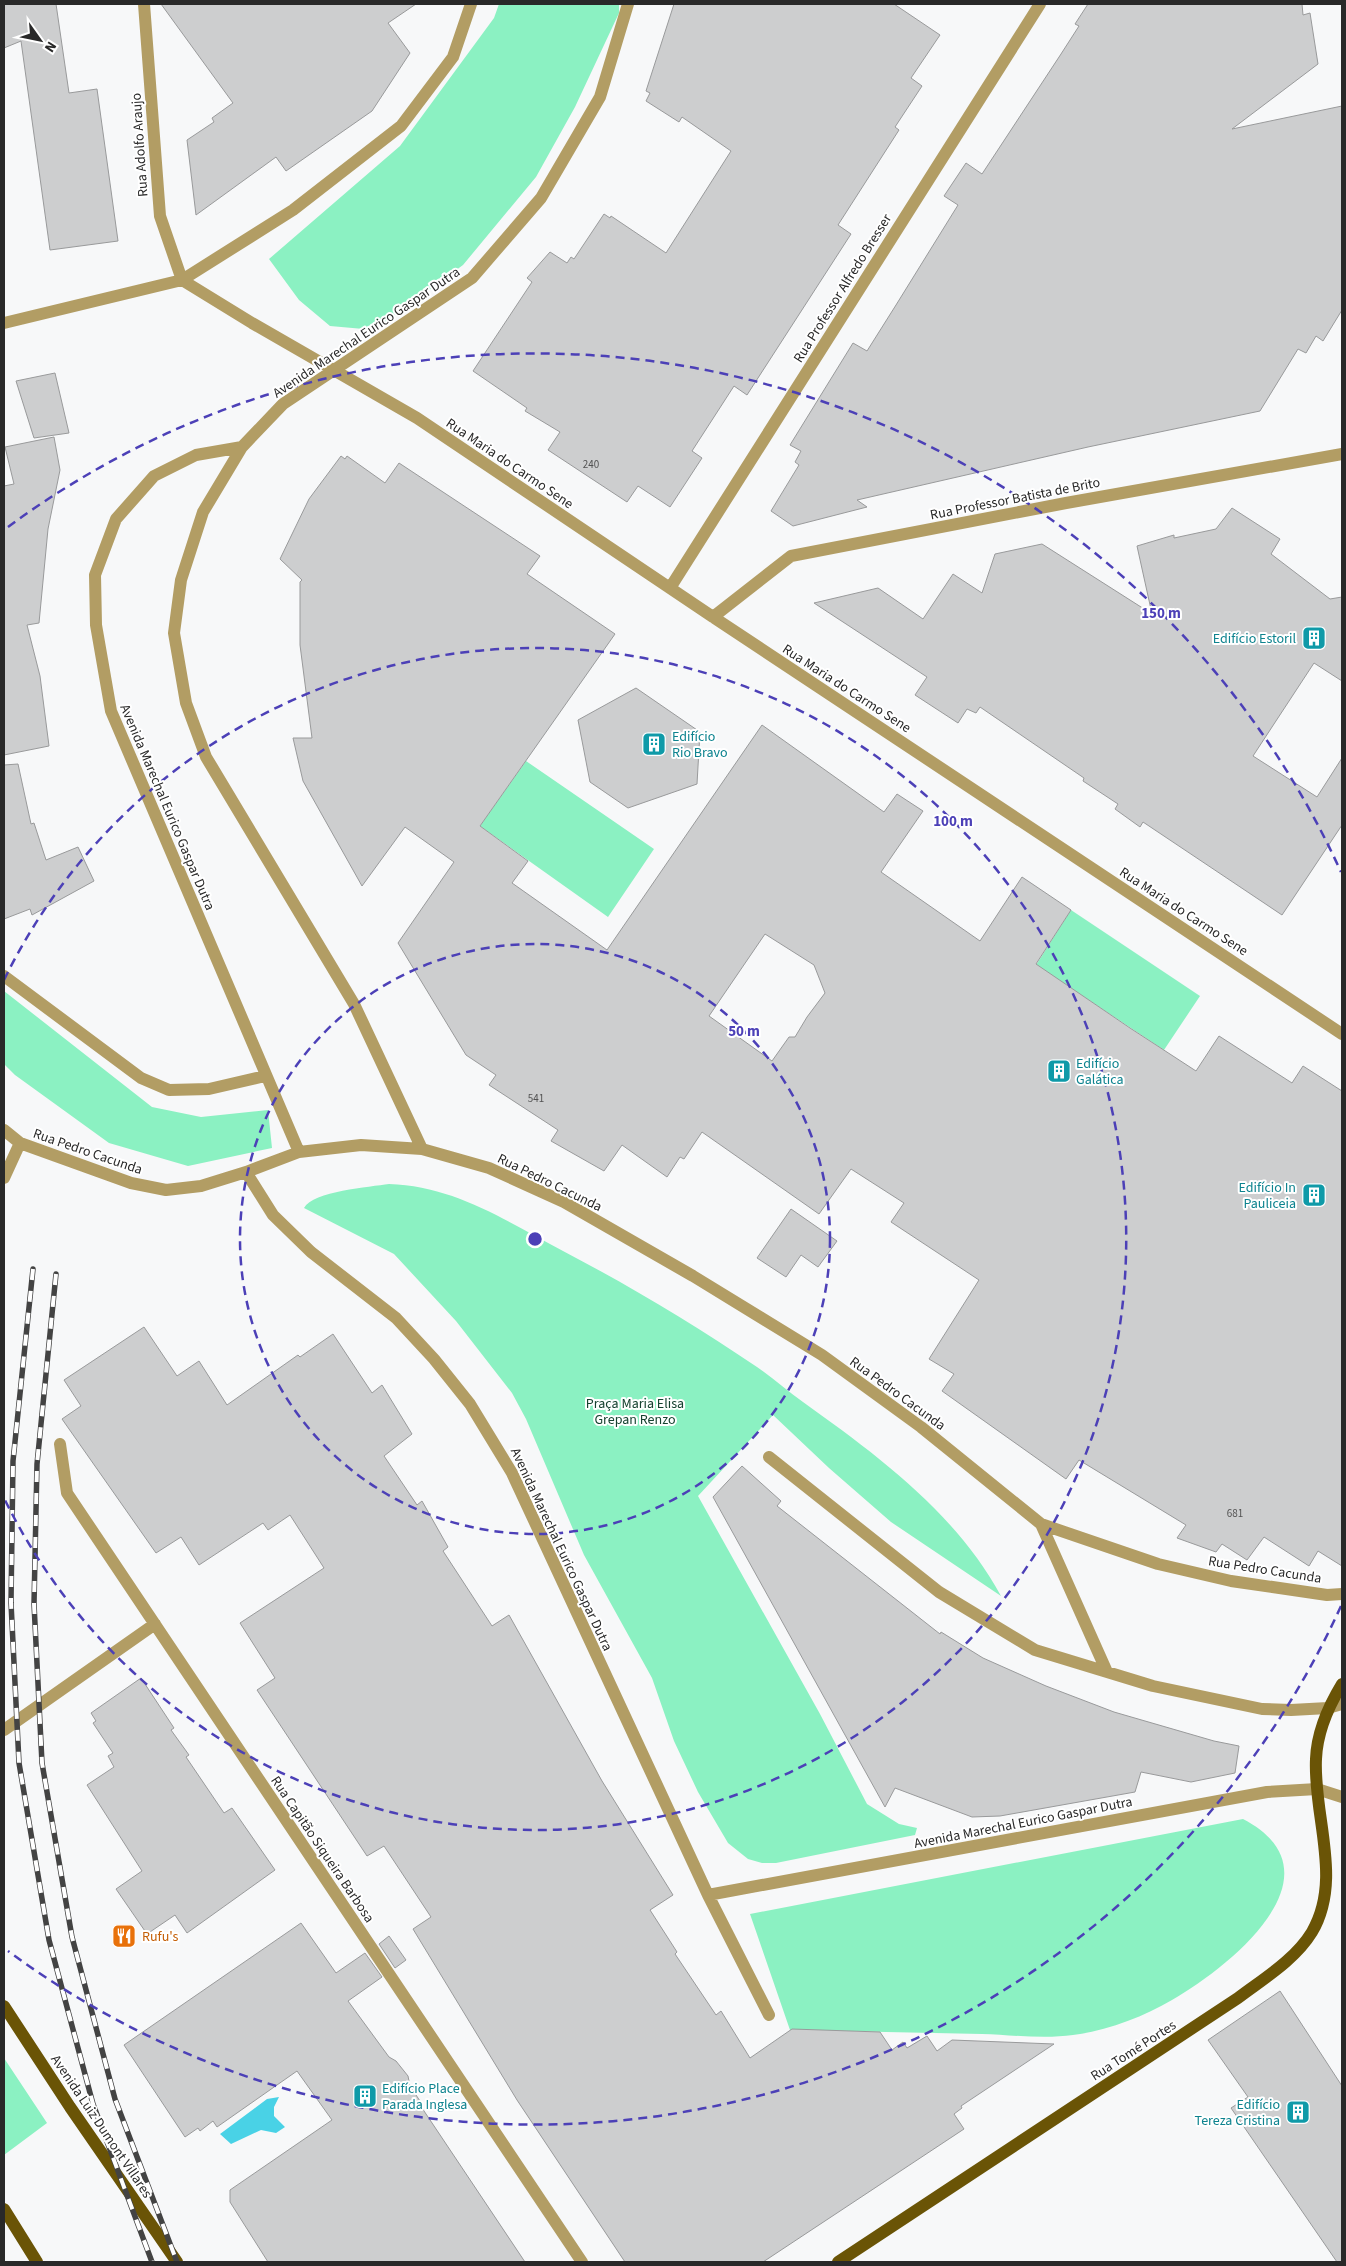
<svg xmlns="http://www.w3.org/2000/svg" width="1346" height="2266" font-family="'Source Sans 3',sans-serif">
  <rect width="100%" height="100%" fill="#f7f8f9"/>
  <path fill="#8bf1c2" d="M499 4H619V13L575 107 536 177 463 265 375 330 330 326 299 300 269 259 400 146 494 18Z
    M526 761 654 849 608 917 480 826Z
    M1071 910 1200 996 1164 1050 1036 965Z
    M4 991 152 1107 201 1117 268 1110 272 1148 188 1166 109 1143 15 1075 4 1064Z
    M389 1184C455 1186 506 1221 563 1251 630 1286 695 1325 757 1367 773 1378 787 1391 803 1402 877 1455 956 1513 1001 1596L891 1522 829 1468 773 1415 698 1496 820 1714 867 1804 899 1824 917 1828 915 1835 776 1863H762L748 1859 728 1843 698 1792 674 1741 652 1678 584 1555 526 1419 512 1393 456 1321 394 1254 304 1208C313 1191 370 1187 389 1184Z
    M1243 1819C1346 1873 1231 1966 1172 2000 1143 2017 1106 2031 1073 2035 1045 2039 1011 2035 982 2034 918 2033 854 2031 790 2030L750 1914Z
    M4 2058 47 2123 4 2155Z"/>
  <path fill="#49d2e6" d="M279 2097 274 2107V2116L285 2127 276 2133 261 2130 231 2144 220 2134 267 2099Z"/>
  <path fill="#cdcecf" stroke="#999a9b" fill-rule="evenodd" d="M4 4H56L69 93 97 89 118 241 50 250 21 41 4 48Z
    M161 4H416L388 23 410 53 372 111 286 171 276 157 196 215 187 140 214 122 212 118 233 103Z
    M674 4H894L940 35 911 78 922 86 895 127 899 130 838 225 851 234 747 395 734 386 692 451 702 458 670 507 638 486 627 502 548 450 560 432 525 411 527 408 473 371 532 282 527 278 550 252 567 263 571 257 574 259 604 214 610 218 611 216 666 253 731 151 682 117 679 122 646 101 650 93 646 91Z
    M1088 4H1302L1303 15 1310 13 1318 64 1232 129 1342 106V310L1323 341 1316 336 1306 353 1298 349 1260 411 1088 447 857 500 867 507 793 526 771 511 799 465 795 462 801 451 790 445 853 343 867 351 896 305 958 205 944 196 966 163 982 174 1061 54 1079 26 1075 24Z
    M55 373 69 433 34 438 16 381Z
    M54 437 60 470 48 529 39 623 27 625 40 676 49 746 4 755V486L14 484 5 447Z
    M341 456 345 459 347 456 385 483 399 463 540 556 527 574 615 634 480 826 528 861 512 883 607 950 762 725 884 812 897 794 923 811 881 872 980 941 1022 877 1071 910 1036 964 1130 1028 1196 1071 1219 1036 1292 1083 1303 1066 1342 1091V1566L1318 1551 1309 1566 1264 1537 1247 1560 1222 1544 1216 1552 1177 1538 1186 1525 1079 1460 1066 1479 942 1391 954 1374 929 1359 979 1280 891 1222 904 1203 851 1169 819 1214 702 1132 684 1159 680 1157 667 1177 622 1145 604 1171 551 1141 558 1130 489 1085 496 1075 466 1055 398 943 454 862 405 827 362 886 303 781 293 738H312L300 645V582L302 580 280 559 309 499ZM765 934 814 965 825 993 807 1017 795 1037H789L772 1061 709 1016Z
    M1232 508 1280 539 1271 554 1330 599 1342 597V681L1314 663 1253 756 1317 797 1342 758V825L1282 915 1143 822 1140 827 1115 809 1118 804 1083 781 1084 778 980 707 976 713 967 709 958 723 915 695 927 677 814 603 878 588 923 619 953 574 982 593 995 554 1042 544 1152 614 1137 546 1174 535V538L1216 529Z
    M636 688 700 732 697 784 628 808 590 782 578 720Z
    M18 764 31 824 34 823 46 860 78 847 94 881 32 915 30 909 4 919V765Z
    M791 1209 837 1241 818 1267 801 1255 786 1277 757 1258Z
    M144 1327 177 1376 199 1361 227 1405 298 1355 300 1357 333 1334 372 1393 382 1385 412 1434 384 1456 417 1505 422 1501 448 1547 443 1551 492 1626 509 1615 602 1781 673 1895 650 1910 677 1952 675 1954 716 2015 721 2011 750 2058 792 2029 880 2032 892 2050 903 2042 907 2048 927 2036 937 2051 952 2040 1054 2044 961 2106 962 2108 954 2114 964 2129 763 2262H625L517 2100 413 1929 431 1917 384 1846 367 1856 257 1690 275 1678 240 1623 324 1568 290 1515 268 1530 263 1523 199 1565 181 1537 156 1553 62 1419 81 1406 64 1380Z
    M742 1466 781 1501 777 1506 940 1634 941 1632 983 1658 1046 1686 1114 1712 1214 1741 1239 1746 1235 1773 1191 1782 1141 1772 1135 1792 1000 1816 972 1817 895 1788 885 1807 713 1497Z
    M141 1678 174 1728 171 1730 189 1755 186 1757 224 1813 232 1808 275 1870 187 1933 175 1915 147 1934 116 1889 142 1871 87 1785 114 1767 108 1756 113 1753 93 1723 96 1721 91 1713Z
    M301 1923 336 1973 365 1953 382 1977 348 2001 389 2057 396 2061 408 2076 410 2086 420 2101 418 2102 525 2262H268L230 2202V2190L332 2120 297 2071 217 2127 213 2121 200 2131 198 2128 185 2137 124 2045Z
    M389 1936 406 1960 395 1968 379 1944Z
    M1280 1991 1342 2086V2262H1337L1231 2108 1248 2097 1208 2040Z"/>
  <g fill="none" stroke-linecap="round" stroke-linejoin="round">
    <path stroke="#b29d64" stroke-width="12" d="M144 4 160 216 182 280
      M182 280 252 323 417 418 713 617 1342 1034
      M4 323 182 280 293 210 401 126 453 57 471 4
      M242 447 196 455 154 476 116 519 95 575 96 625 111 711 299 1152
      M670 588 1040 4
      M713 617 791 556 1066 503 1342 454
      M4 976 141 1078 169 1090 209 1089 265 1076
      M4 1130 20 1143 131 1183 166 1190 201 1186 246 1172 299 1152 361 1145 422 1149 489 1168 564 1202 693 1276 822 1355 921 1427 1041 1524 1158 1564 1231 1581 1327 1595 1342 1594
      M422 1149 354 1004 206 757 186 703 174 633 181 580 203 512 242 447 283 404 472 278 541 198 600 97 628 4
      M246 1172 273 1215 311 1252 396 1318 434 1359 470 1404 512 1473 708 1895 1267 1792 1317 1789 1342 1797
      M4 1178 20 1143
      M60 1444 67 1493 582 2262
      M769 1457 939 1592 1035 1650 1153 1686 1262 1709 1291 1710 1328 1708 1342 1704
      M1041 1524 1107 1672
      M4 1730 155 1624
      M708 1895 769 2015"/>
    <path stroke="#6a5406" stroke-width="12" d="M4 2006 70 2107 177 2262
      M4 2209 37 2262
      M838 2262 1238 1998C1263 1979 1295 1960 1312 1932 1343 1879 1313 1816 1316 1759 1317 1731 1328 1707 1342 1684"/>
    <g stroke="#434343" stroke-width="5.5">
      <path id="rail" d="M33 1269 13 1461 11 1603 19 1763 49 1940 93 2104 152 2262
        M56 1274 37 1464 34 1604 42 1763 72 1937 115 2099 177 2262"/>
    </g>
    <use href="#rail" stroke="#fff" stroke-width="4" stroke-dasharray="11" stroke-linecap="butt"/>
  </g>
  <g fill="none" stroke="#4c40b7" stroke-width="2.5" stroke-dasharray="9 6">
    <circle cx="535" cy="1239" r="295"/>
    <path d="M4 980A591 591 0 1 1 4 1498"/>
    <path d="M1341 1606A886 886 0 0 1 8 1951M8 527A886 886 0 0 1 1341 872"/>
  </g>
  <defs>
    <g id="building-square" transform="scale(1.25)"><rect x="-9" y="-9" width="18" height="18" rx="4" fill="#0f9aa8" stroke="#fff"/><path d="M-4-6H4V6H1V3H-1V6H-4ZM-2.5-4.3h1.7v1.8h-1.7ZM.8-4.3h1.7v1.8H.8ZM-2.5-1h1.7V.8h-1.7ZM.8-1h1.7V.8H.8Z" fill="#fff"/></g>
    <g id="restaurant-square" transform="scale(1.25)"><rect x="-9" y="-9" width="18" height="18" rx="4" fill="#e8710a" stroke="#fff"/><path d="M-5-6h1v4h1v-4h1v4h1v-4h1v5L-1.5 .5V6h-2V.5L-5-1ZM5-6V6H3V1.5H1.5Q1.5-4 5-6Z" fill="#fff"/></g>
  </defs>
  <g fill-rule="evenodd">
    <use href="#building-square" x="1314" y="638"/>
    <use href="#building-square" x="654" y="744"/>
    <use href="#building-square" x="1059" y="1071"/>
    <use href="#building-square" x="1314" y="1195"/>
    <use href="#restaurant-square" x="124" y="1936"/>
    <use href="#building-square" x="365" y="2096"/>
    <use href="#building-square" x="1298" y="2112"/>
  </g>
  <g text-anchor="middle" stroke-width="4" stroke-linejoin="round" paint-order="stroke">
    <g font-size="11" fill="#525252">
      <text x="591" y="468">240</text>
      <text x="536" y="1102">541</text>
      <text x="1235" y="1517">681</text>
    </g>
    <g font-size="14" fill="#292929" stroke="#fff">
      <text transform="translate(139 145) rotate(-94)" y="5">Rua Adolfo Araujo</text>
      <text transform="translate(842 288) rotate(-58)" y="5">Rua Professor Alfredo Bresser</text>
      <text transform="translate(366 332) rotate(-34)" y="5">Avenida Marechal Eurico Gaspar Dutra</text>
      <text transform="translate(510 463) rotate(34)" y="5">Rua Maria do Carmo Sene</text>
      <text transform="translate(1015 498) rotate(-11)" y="5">Rua Professor Batista de Brito</text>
      <text transform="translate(847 688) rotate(33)" y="5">Rua Maria do Carmo Sene</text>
      <text transform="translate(168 807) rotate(67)" y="5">Avenida Marechal Eurico Gaspar Dutra</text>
      <text transform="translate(1184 911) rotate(33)" y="5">Rua Maria do Carmo Sene</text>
      <text transform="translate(88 1151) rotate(19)" y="5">Rua Pedro Cacunda</text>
      <text transform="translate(550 1182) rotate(26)" y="5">Rua Pedro Cacunda</text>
      <text transform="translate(898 1393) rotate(36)" y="5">Rua Pedro Cacunda</text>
      <text transform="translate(562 1549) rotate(65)" y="5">Avenida Marechal Eurico Gaspar Dutra</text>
      <text transform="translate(1265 1569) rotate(9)" y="5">Rua Pedro Cacunda</text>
      <text transform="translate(1023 1822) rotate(-11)" y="5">Avenida Marechal Eurico Gaspar Dutra</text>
      <text transform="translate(323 1849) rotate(56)" y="5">Rua Capitão Siqueira Barbosa</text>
      <text transform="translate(1133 2050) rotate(-33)" y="5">Rua Tomé Portes</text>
      <text transform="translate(102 2126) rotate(56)" y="5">Avenida Luiz Dumont Villares</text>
    </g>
    <g font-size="14" fill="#0d838f" stroke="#fff" text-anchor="end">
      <text x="1296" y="643">Edifício Estoril</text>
      <text x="672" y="741" text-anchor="start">Edifício<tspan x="672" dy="16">Rio Bravo</tspan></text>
      <text x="1076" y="1068" text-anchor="start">Edifício<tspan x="1076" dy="16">Galática</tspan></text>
      <text x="1296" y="1192">Edifício In<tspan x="1296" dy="16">Pauliceia</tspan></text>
      <text x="382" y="2093" text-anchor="start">Edifício Place<tspan x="382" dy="16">Parada Inglesa</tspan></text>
      <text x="1280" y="2109">Edifício<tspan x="1280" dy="16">Tereza Cristina</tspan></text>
    </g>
    <g font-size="14" fill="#15412f" stroke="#fff">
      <text x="635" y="1408">Praça Maria Elisa<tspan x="635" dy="16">Grepan Renzo</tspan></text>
    </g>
    <g font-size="14" fill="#c56008" stroke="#fff" text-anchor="start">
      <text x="142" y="1941">Rufu's</text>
    </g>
  </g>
  <circle cx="535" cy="1239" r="8" fill="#4c40b7" stroke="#fff" stroke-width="2.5"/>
  <g font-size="15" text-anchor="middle" font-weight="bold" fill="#4c40b7" stroke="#fff" stroke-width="4" stroke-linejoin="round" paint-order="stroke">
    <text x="1161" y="618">150 m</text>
    <text x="953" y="826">100 m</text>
    <text x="744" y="1036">50 m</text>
  </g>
  <rect width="1346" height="2266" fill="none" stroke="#292929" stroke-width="10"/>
  <g transform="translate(40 40) rotate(123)" stroke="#ffffff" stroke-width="4" paint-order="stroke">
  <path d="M0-4L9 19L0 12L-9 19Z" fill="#292929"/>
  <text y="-8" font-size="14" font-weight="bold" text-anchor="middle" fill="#292929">N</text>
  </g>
</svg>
